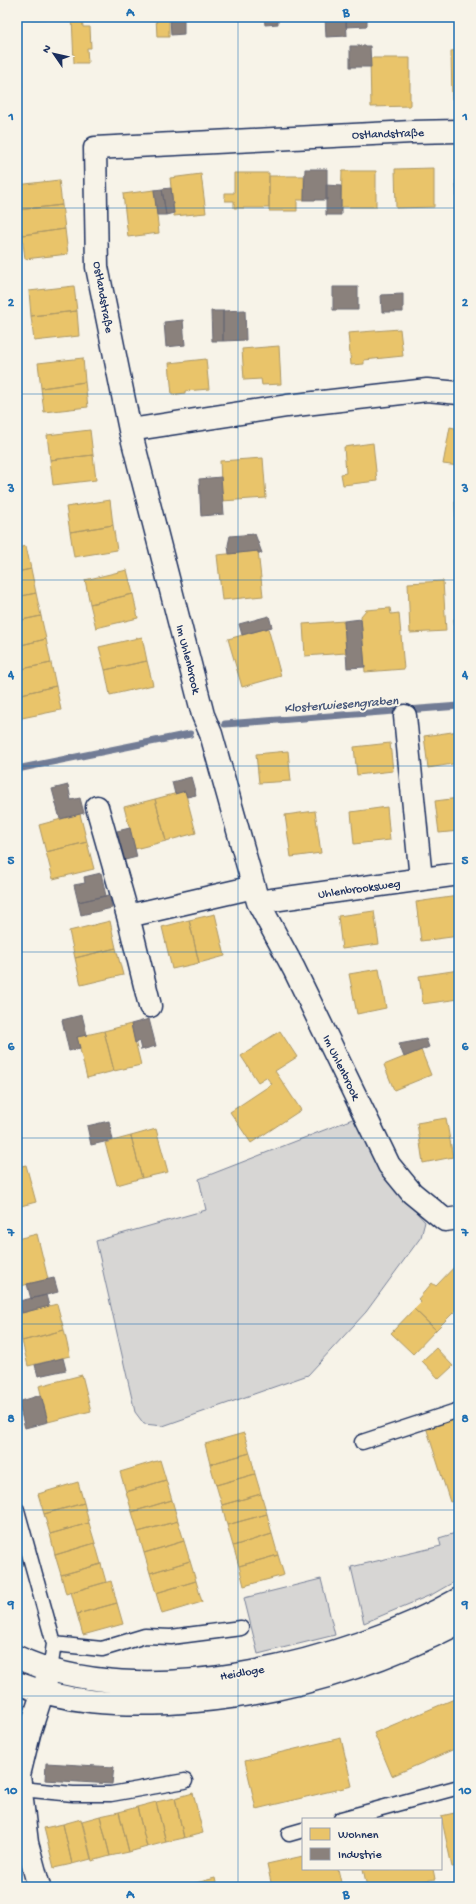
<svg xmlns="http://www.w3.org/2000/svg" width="476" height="1904" font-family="'Gochi Hand',sans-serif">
  <rect width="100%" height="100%" fill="#f7f3e8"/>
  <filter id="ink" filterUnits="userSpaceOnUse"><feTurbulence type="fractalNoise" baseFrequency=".025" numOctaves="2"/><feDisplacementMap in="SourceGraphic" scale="8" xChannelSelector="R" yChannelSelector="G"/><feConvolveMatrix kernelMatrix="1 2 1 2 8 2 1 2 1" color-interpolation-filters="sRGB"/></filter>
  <g filter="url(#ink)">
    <path fill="#d7d6d4" stroke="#798299" d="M355 1118 385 1177 425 1222 421 1237 366 1312 308 1375 163 1426 144 1424 135 1412 96 1241 206 1210 199 1179Z
      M459 1532V1579L433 1594 364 1623 351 1567 441 1546 439 1538Z
      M321 1579 335 1635 258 1654 244 1598Z"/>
    <path fill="#e9c46a" stroke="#ab9766" d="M17 17 22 87 17 88Z
      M24 17H62V18L24 20Z
      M72 17H82L83 27H90L91 48H87L88 63H74Z
      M156 17H169V37H157Z
      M297 17H325V20L297 21Z
      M459 50V99H452L451 51Z
      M370 58H410V106L371 107Z
      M434 168V207L396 208 395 169Z
      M342 171H376V207H341Z
      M234 173H269V208H234V201H225V193H234Z
      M201 174 206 213 174 216 170 178Z
      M269 176H304V200H297V211H269Z
      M59 180 62 205 18 210 17 185Z
      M154 190 159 233 128 237 123 194Z
      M62 205 65 229 22 235 18 210Z
      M65 229 68 254 25 259 22 235Z
      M74 286 77 311 31 316 29 291Z
      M459 289V326L455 325Z
      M77 311 79 336 34 341 31 316Z
      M400 329 403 356 364 360V364L351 365 348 333Z
      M279 346 281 384 262 385 261 379 244 380 242 349Z
      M83 358 85 382 41 388 38 363Z
      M206 359 209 389 185 391V393L172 395 169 363Z
      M85 382 88 407 44 412 41 388Z
      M450 427 459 429V466L443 464Z
      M90 430 93 455 50 460 47 435Z
      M373 443 377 481 343 485 341 474 346 473 344 447Z
      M93 455 96 480 53 485 50 460Z
      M263 458 266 498 222 501 220 461Z
      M110 500 113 525 70 532 66 507Z
      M455 502H459V525L456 526Z
      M113 525 117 550 74 557 70 532Z
      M26 546 31 569 17 572V548Z
      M258 551 263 596 222 600 217 555Z
      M31 569 36 593 17 597V572Z
      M127 570 133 594 90 604 85 580Z
      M443 581 446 631 410 633 408 583Z
      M36 593 41 616 17 621V597Z
      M133 594 138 618 96 628 90 604Z
      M390 608 391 614 399 613 404 669 365 672 361 616 366 610Z
      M41 616 46 639 17 646V621Z
      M459 618V647H456L454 619Z
      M344 621 346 653 305 656 303 624Z
      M268 628 281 676 242 687 228 639Z
      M142 637 147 661 105 670 99 647Z
      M46 639 51 663 17 670V646Z
      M147 661 153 685 110 695 105 670Z
      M51 663 56 686 17 695V670Z
      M56 686 61 710 17 719V695Z
      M459 731V763L428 768 424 736Z
      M390 743 393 771 357 775 354 747Z
      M288 751 291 781 259 783 256 754Z
      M185 791 196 833 166 841 155 799Z
      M459 798V831L439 833 435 801Z
      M155 799 166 841 135 849 124 807Z
      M387 807 390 840 354 844 351 812Z
      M315 811 321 853 291 857 285 815Z
      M80 814 87 842 46 852 39 825Z
      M87 842 94 869 53 879 46 852Z
      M458 896 459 936 421 941 416 902Z
      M374 911 379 944 342 949 338 916Z
      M215 914 225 956 199 963 189 920Z
      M189 920 199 963 172 969 162 927Z
      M110 921 116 948 75 958 69 931Z
      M116 948 123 975 81 985 75 958Z
      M379 969 386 1008 357 1014 349 974Z
      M459 970V999L423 1004 419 976Z
      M131 1024 141 1065 114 1071 104 1031Z
      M104 1031 114 1071 87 1078 77 1037Z
      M280 1031 297 1057 275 1071 301 1110 251 1143 230 1112 272 1084 266 1077 258 1082 241 1056Z
      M421 1050 431 1075 394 1090 384 1065Z
      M446 1118 453 1157 423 1163 417 1123Z
      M156 1129 168 1172 142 1178 131 1136Z
      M131 1136 142 1178 117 1185 105 1143Z
      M26 1165 36 1202 17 1207V1167Z
      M37 1234 48 1279 17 1287V1239Z
      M459 1262V1307L436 1330 414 1309 421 1302 418 1299 432 1283 436 1286Z
      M57 1304 64 1330 22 1341 17 1314Z
      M414 1309 436 1330 413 1354 391 1333Z
      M64 1330 70 1356 28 1366 22 1341Z
      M436 1348 453 1366 439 1379 422 1361Z
      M82 1375 91 1411 48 1422 39 1386Z
      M459 1416V1499L450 1502 426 1427Z
      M244 1433 250 1453 210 1464 205 1444Z
      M250 1453 255 1474 216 1485 210 1464Z
      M160 1460 166 1480 126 1492 120 1472Z
      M255 1474 261 1494 222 1505 216 1485Z
      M166 1480 172 1500 132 1512 126 1492Z
      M78 1482 84 1503 44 1514 38 1494Z
      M261 1494 267 1514 227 1525 222 1505Z
      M172 1500 178 1521 138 1532 132 1512Z
      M84 1503 89 1523 50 1534 44 1514Z
      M267 1514 272 1534 233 1546 227 1525Z
      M178 1521 184 1541 144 1553 138 1532Z
      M89 1523 95 1543 55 1555 50 1534Z
      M272 1534 278 1555 239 1566 233 1546Z
      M184 1541 190 1561 150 1573 144 1553Z
      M95 1543 101 1564 61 1575 55 1555Z
      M278 1555 284 1575 244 1586 239 1566Z
      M190 1561 196 1581 156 1593 150 1573Z
      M101 1564 106 1582 66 1594 61 1575Z
      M111 1581 117 1603 77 1614 71 1592Z
      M196 1581 202 1602 162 1614 156 1593Z
      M117 1603 123 1624 83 1635 77 1614Z
      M459 1697V1747L392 1776 374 1733Z
      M341 1738 352 1786 256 1809 245 1761Z
      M193 1793 203 1833 184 1838 175 1798Z
      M175 1798 184 1838 166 1842 156 1802Z
      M156 1802 166 1842 147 1847 137 1807Z
      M137 1807 147 1847 129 1852 119 1812Z
      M119 1812 129 1852 110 1856 100 1816Z
      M459 1812V1866L452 1867 441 1816Z
      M100 1816 110 1856 92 1861 82 1821Z
      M81 1819 91 1859 72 1864 63 1824Z
      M63 1824 72 1864 54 1868 44 1828Z
      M303 1856V1869H338L342 1887H272L267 1864Z
      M363 1869H433L435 1879 396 1887H367Z
      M215 1878 217 1887H197L196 1883Z
      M196 1883 197 1887H180Z"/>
    <path fill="#8a817c" stroke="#696873" d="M170 17H184V34L171 35Z
      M264 17H278V24L265 25Z
      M325 17H346L347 36 326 37Z
      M346 17H367V26L346 27Z
      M350 46H370L371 67H350Z
      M305 169H327V200H304Z
      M456 180H459V201L457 202Z
      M326 185 341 186V215H326Z
      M171 188 174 213 166 215 162 189Z
      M162 189 166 215H157L154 190Z
      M333 287H358V310H333Z
      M403 294V312H382L381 295Z
      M245 310 246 340 223 341V311Z
      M211 311H223V341H212Z
      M183 320 185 345 166 347 164 322Z
      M221 477 224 514 201 516 199 479Z
      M255 534 262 553H258V551L229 554 228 545 230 536Z
      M269 616 272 627 242 635 239 624Z
      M361 619 365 667 347 668 344 621Z
      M191 777 196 795 187 797 185 791 175 794 172 782Z
      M68 785 71 800 80 798 84 813 60 819 52 789Z
      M130 828 137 857 125 860 117 831Z
      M101 873 106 896 78 902 74 885 85 883 84 877Z
      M109 895 112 908 81 915 78 902Z
      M82 1015 87 1035 77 1037 80 1048 69 1051 62 1020Z
      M149 1019 156 1046 141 1050 139 1041 135 1043 131 1024Z
      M426 1039 429 1047 404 1057 399 1044Z
      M109 1121 113 1140 91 1145 87 1126Z
      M54 1278 58 1292 31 1299 27 1284Z
      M46 1295 49 1306 22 1313 19 1301Z
      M63 1358 66 1370 38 1376 35 1365Z
      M41 1395 48 1422 25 1428 18 1402Z
      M46 1763 114 1767 112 1784 45 1780Z"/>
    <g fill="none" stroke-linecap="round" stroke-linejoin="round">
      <path stroke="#727c95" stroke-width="7" d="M225 724 459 706
        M17 769 190 734"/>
      <g stroke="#1b2f5e" stroke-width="17">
        <path id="lane" d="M362 1442 459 1410
          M17 1510 54 1644 50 1670
          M54 1644 102 1649 145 1636 171 1637 241 1628
          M21 1789 73 1794H111L185 1781
          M341 1819 459 1787
          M289 1834 303 1830"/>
      </g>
      <g stroke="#1b2f5e" stroke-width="25">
        <path id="street" d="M459 131 412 132 95 148 97 267 130 430 287 406 393 394 427 390 459 393
          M130 430 203 715 211 734 258 902 294 969 389 1165 412 1193 445 1220 459 1218
          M405 716 421 879
          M97 807 128 916 150 1006
          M258 902 459 874
          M128 916 254 887
          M17 1657C138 1715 347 1663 459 1599
          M17 1683C68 1703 115 1705 169 1703 270 1698 368 1670 459 1623
          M39 1887 27 1843 19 1775 29 1734 47 1678"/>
      </g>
      <use href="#lane" stroke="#f7f3e8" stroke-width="14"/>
      <use href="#street" stroke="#f7f3e8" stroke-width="22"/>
    </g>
  </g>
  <path fill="none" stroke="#1f6fb2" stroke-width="1" stroke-opacity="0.55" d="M238 17V1887M17 208H459M17 394H459M17 580H459M17 766H459M17 952H459M17 1138H459M17 1324H459M17 1510H459M17 1696H459"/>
  <g text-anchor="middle" stroke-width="4" stroke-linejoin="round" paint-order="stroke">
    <g font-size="12" fill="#1b2f5e" stroke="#f7f3e8">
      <text transform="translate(388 133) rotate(-2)" y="4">Ostlandstraße</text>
      <text transform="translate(104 297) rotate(80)" y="4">Ostlandstraße</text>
      <text transform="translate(189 659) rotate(76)" y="4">Im Uhlenbrook</text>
      <text transform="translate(359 888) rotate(-8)" y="4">Uhlenbrooksweg</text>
      <text transform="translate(342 1067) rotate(64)" y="4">Im Uhlenbrook</text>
      <text transform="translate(242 1672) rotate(-10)" y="4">Heidloge</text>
    </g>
    <g font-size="13" font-style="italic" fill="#465679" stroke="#f7f3e8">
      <text transform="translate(341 703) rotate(-4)" y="5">Klosterwiesengraben</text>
    </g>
  </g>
  <rect width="476" height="1904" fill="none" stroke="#f7f3e8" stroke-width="44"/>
  <rect x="302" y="1818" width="140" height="52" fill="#f7f3e8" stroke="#9fa5b1"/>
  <rect x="310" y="1828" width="20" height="12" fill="#e9c46a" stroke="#9fa5b1"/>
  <text x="338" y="1838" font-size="12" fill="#1b2f5e">Wohnen</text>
  <rect x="310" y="1848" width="20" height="12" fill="#8a817c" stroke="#9fa5b1"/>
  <text x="338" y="1858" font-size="12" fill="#1b2f5e">Industrie</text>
  <g transform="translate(54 54) rotate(304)" stroke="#f7f3e8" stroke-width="3" paint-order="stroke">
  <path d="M0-3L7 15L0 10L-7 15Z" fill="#1b2f5e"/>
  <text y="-6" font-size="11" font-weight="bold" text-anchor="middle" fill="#1b2f5e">N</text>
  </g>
  <rect x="22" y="22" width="432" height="1860" fill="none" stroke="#1f6fb2" stroke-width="1.5"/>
  <g font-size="13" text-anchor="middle" font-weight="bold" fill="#1f6fb2">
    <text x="130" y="16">A</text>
    <text x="346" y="16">B</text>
    <text x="11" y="120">1</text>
    <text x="465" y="120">1</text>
    <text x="11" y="306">2</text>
    <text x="465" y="306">2</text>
    <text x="11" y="492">3</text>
    <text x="465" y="492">3</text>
    <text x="11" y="678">4</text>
    <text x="465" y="678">4</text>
    <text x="11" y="864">5</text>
    <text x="465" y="864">5</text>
    <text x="11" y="1050">6</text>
    <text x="465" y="1050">6</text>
    <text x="11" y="1236">7</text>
    <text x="465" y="1236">7</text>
    <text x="11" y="1422">8</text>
    <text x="465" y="1422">8</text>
    <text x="11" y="1608">9</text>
    <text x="465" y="1608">9</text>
    <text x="11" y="1794">10</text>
    <text x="465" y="1794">10</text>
    <text x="130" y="1898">A</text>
    <text x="346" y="1898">B</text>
  </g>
</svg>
